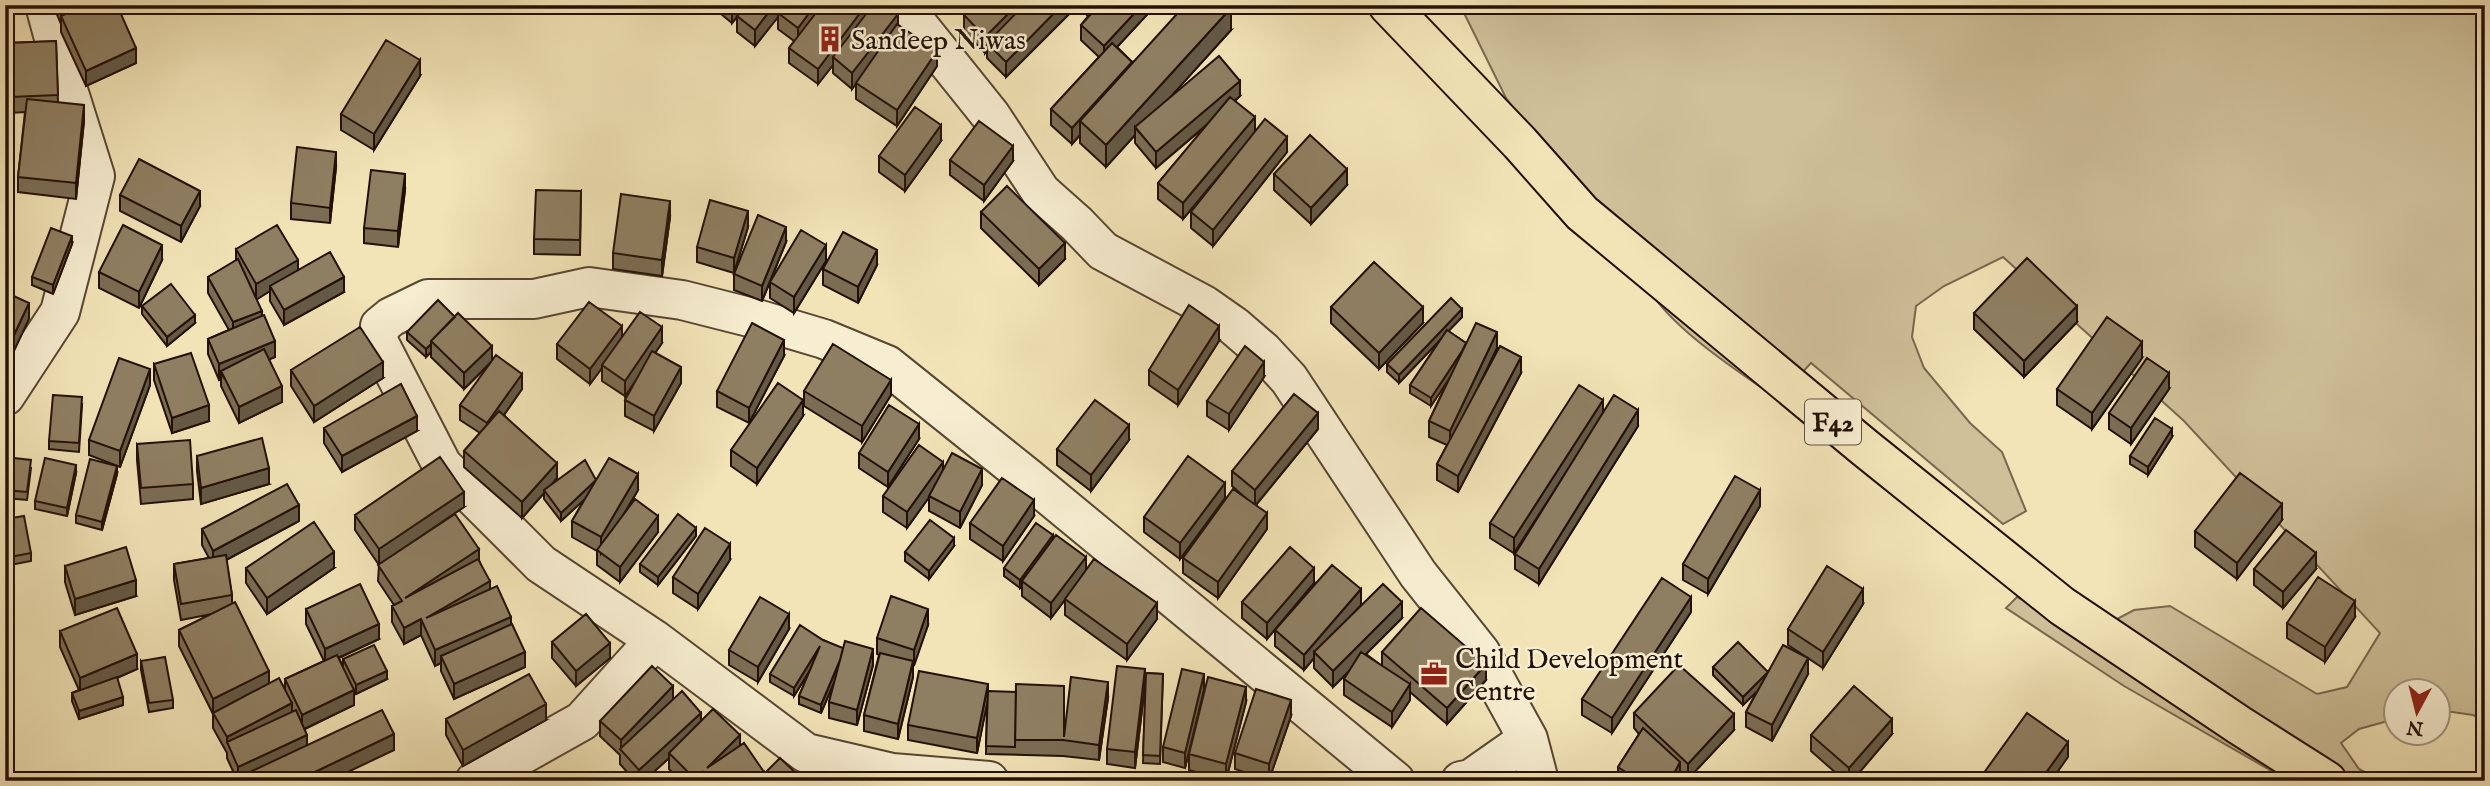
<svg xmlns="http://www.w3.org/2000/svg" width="2490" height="786" font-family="'IM FELL English',serif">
  <rect width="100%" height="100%" fill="#f2e4b7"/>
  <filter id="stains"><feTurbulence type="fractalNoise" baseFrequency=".00286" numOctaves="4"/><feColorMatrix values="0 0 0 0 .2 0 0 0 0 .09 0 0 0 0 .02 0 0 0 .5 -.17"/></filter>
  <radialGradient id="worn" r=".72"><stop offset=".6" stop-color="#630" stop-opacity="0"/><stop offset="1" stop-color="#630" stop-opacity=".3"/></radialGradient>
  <path fill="#cfc099" stroke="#796850" stroke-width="2" d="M1455 5H2485V721L2473 715 2438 710V692H2396L2395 719 2359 729 2341 743 2359 769 2381 781H2289L2124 686 2006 608 2017 597 2071 627 2104 626 2134 610 2170 606 2317 694 2347 687 2380 633 2184 421 2003 257 1944 286 1916 306 1912 337 1924 368 1970 423 2002 452 2026 511 2003 524 1811 363 1778 399C1739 372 1672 329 1648 288L1506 98 1463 11Z"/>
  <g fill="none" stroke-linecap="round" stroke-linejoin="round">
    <g stroke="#574632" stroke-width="42">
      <path id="minor" d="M902 5 991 116 1041 192 1077 224 1103 251 1204 305 1234 326 1263 351 1289 379 1418 574 1480 652 1528 739 1539 781
        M5 396 60 312 95 176 68 90 45 5
        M475 781 582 721 655 640
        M989 781 892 773 806 753 655 640 541 564 442 465 378 341 380 326 391 317 428 299H534L589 287 682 300 757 319 824 339 887 365 1028 478 1395 781
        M1461 781 1471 779 1528 739"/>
    </g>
    <g stroke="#231106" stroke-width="42">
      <path id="trunk" d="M1388 5 1520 143 1582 213 1864 447 2062 606 2239 725 2327 781"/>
    </g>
    <use href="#minor" stroke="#f7edd0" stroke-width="38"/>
    <use href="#trunk" stroke="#f2e4b7" stroke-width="38"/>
  </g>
  <path fill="#7b6d54" stroke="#231106" stroke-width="2" d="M53 5H117L136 63 86 86 61 32V24Z
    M715 5H872V7L898 25 937 66 897 126 856 99V83L852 89 833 73V65L818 84 789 63V48L794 41 778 29V17L755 46 737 32V17L732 23 715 9Z
    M1069 5V14L1006 77 987 58V50L985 53 964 31V15Z
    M1076 5H1156L1117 47 1132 62 1231 30 1167 100 1240 96 1235 101 1255 132 1287 152 1213 246 1191 228V212L1230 163 1183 219 1158 199V183L1207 125 1156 168 1135 143V135L1106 167 1080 143V135L1072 144 1051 125V109L1099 57 1081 40V25L1088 16Z
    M56 41 58 102 84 121 76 199 18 192V177L25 112 10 113 8 43Z
    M420 76 374 150 341 130V114Z
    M941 141 905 191 879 172V156Z
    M950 160 1013 161 984 201 950 175Z
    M336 167 330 223 291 219V203Z
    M1274 174 1347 185 1311 224 1274 190Z
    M405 190 398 247 364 243V228Z
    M581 191 580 255 534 254V239Z
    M120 195 200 206 181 242 120 211Z
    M981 212 1065 259 1039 285 981 228Z
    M670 217 662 276 613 269V253Z
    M748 227 734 273 786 242 770 282 826 261 794 313 770 298V282L762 301 734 290V273L697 262V247Z
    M72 244 53 294 32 285V277Z
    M236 249 298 270 344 292 284 325 270 301V291L256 299 275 357 269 359 282 402 239 423 221 386V379L219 380 208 354V339L229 330 208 293V277L236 261Z
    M162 260 139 308 99 288V272Z
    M877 265 858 303 823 285V269Z
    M142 306 195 323 167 346 142 314Z
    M1331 307 1423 323 1379 369 1331 323Z
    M1974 313 2077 322 2024 377 1974 329Z
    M1462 317 1448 331 1466 343 1497 348 1480 384 1521 373 1458 492 1437 480V464L1447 445 1429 437V421L1449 378 1431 406 1410 393V385L1440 340 1399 383 1387 372V364Z
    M407 332 492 361 522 389 504 415 557 478 551 486 596 480 638 490 625 513 658 532 620 582 597 565V551L572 537V521L585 498 561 521 544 499V493L522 518 464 467V451L480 433 460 420V405L492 362 464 389 431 357V352L426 357 407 340Z
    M622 338 662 343 655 353 681 383 654 431 625 416V400L639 375 625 396 602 381V368L590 384 557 359V344Z
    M1219 341 1178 405 1149 385V370Z
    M784 356 749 423 717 407V391Z
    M2142 358 2092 429 2057 405V389Z
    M154 364 209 421 172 433 154 380Z
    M291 370 383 378 314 422 291 386Z
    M1264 377 1229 430 1207 416V401Z
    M150 385 120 467 89 455V440Z
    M2169 389 2131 444 2109 429V413Z
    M804 391 891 395 862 442 804 406Z
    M82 405 79 452 49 449V441Z
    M1603 413 1638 426 1539 584 1515 569V554L1490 538V523Z
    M803 416 757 484 731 466V450Z
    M324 428 417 431 342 472 324 443Z
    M1318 429 1256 505 1267 529 1218 598 1183 573V558L1250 502 1232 486V471Z
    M2172 437 2148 475 2130 464V456Z
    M919 439 888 487 859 468V453Z
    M1129 440 1091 491 1057 465V449Z
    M137 444 193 484V499L141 504 137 460Z
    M197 456 269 484 201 504 197 471Z
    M5 457 31 468 27 500 5 498Z
    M943 470 982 485 960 528 929 511V497L907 528 883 512V496Z
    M76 473 67 516 35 509V501Z
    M117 474 102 530 76 523V515Z
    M1225 498 1180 559 1144 532V517Z
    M1760 506 1708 594 1683 580V564Z
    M464 507 396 553 479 560 490 589 511 625 525 667 454 699 441 671V663L435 666 421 635 404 644 392 622V606L394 605 378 581 379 565 355 530V515Z
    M1034 516 1003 561 970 539V523Z
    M5 519 31 553V561L5 566Z
    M2282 520 2237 579 2195 547V531Z
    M299 521 226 560 232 595V604L269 683 285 689V679L324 661 306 624V609L379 639 339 658 343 667V659L387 679 356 694 354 690V705L305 729 307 745 394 750 236 778 227 758V753L213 728V714L179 646V630L212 614 181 620 174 580V564L209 558 202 545V529Z
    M696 536 658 585 640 572V564Z
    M1053 539 1086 571 1157 619 1127 660 1065 615V600L1051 618 1022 596V586L1020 588 1004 576V568Z
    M954 546 929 579 905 561V552Z
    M730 560 698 609 673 593V577Z
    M65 566 136 596 75 615 65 582Z
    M246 568H334L267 614 246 583Z
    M2254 569H2316L2283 608 2254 585Z
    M1314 583 1267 639 1242 618V602Z
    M1863 604 1823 668 1788 645V629Z
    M1361 605 1352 615 1402 618 1366 654 1382 666V652L1486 680 1447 724 1410 692V700L1392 727 1344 695V679L1349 671 1333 687 1314 668V658L1304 670 1275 646V630Z
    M1691 612 1612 733 1582 715V699Z
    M2355 617 2325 662 2287 638V623Z
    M928 625 913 666V677L898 739 864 731V715L879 655 877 654V638Z
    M789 629 758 682 729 665V650Z
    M60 631 137 669 117 678 123 705 79 719 72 701V693L79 690 60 647Z
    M823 640 873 665 857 725 829 718V702L834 682 821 713 799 704V696L810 671 794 696 770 682V674Z
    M552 642 610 658 576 686 552 658Z
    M141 661 173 700V708L149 712 141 670Z
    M1713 667 1768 672 1808 674 1772 741 1746 727V712L1757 691 1743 705 1713 675Z
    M1146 673 1163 674 1160 764 1143 763Z
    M1145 685 1135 768 1107 764V749Z
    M1204 690 1185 768 1163 762V747Z
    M988 691 1064 737 1108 698 1099 760 1063 756 986 754 987 701 977 753 908 740V725Z
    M673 700 701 721 740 746 764 774 800 781H681L669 769V758L644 781H635L620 764V755L600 736V721Z
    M1246 702 1226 780 1189 770V754Z
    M1634 713 1734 730 1688 779 1680 771V778L1678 781H1618V767L1639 734 1634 728Z
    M1291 716 1269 780 1235 769V753Z
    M446 719 546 720 463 766 446 735Z
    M1892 734 1852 781H1845L1811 751V735Z"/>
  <path fill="#645945" stroke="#231106" stroke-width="2" d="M67 5H102L61 16V24V8Z
    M733 5H746L732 23V7Z
    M774 5H787L778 13V17L755 46V30Z
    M815 5H827L798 44V28Z
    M866 5H872V14L833 57V65L818 84V69Z
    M1017 5H1030L987 43V50L985 53V37Z
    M1062 5H1069V14L1006 77V62Z
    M1090 5H1102L1090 18Z
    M1142 5H1156L1104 61V46Z
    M1231 8V30L1139 132 1135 127V135L1106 167V145Z
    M11 13V28L5 31V15Z
    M898 14V29L852 89V73Z
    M136 48V63L86 86V71Z
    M937 51V66L897 126V110Z
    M420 60V76L374 150V134Z
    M1132 62 1080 121V135L1072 144V128Z
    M1240 81V96L1156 168V152Z
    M84 105V121L76 199V183Z
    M1255 117V133L1183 219V203Z
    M941 125V141L905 191V175Z
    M1287 137V152L1213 246V230Z
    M1013 146V161L984 201V185Z
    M336 152V167L330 223V208Z
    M1347 169V185L1311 224V208Z
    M405 174V190L398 247V231Z
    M200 191V206L181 242V226Z
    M670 201V217L662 276V260Z
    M748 211V227L734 273V258Z
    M786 227V242L762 301V286Z
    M72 236V244L53 294V285Z
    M1065 243V259L1039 285V269Z
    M162 245V260L139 308V292Z
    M826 245V261L794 313V297Z
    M877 250V265L858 303V287Z
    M298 260V275L270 286V291L256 300V284Z
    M344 277V292L284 325V310Z
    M29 303V319L5 370V354Z
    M2077 306V322L2024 377V361Z
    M1423 307V323L1379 369V353Z
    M1462 309V317L1399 383V375Z
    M262 311V327L233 337V322Z
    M195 315V323L167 346V337Z
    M622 326V341L602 365V368L590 384V369Z
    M1219 326V341L1178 405V390Z
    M662 327V343L625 396V381Z
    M1497 332V348L1450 446V431Z
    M784 340V356L749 423V408Z
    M275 341V357L224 378 221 371V379L219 380V364Z
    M2142 342V358L2092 429V413Z
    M431 344V352L426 357V349Z
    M1467 344V352L1431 406V398Z
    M492 346V361L464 389V373Z
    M1521 357V373L1458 492V476Z
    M383 362V378L314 422V406Z
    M1264 362V377L1229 430V414Z
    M681 367V383L654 431V416Z
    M150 369V385L120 467V451Z
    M2169 373V389L2131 444V428Z
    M522 374V389L487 439V423Z
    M891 380V395L862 442V426Z
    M282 386V402L239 423V407Z
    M803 400V416L757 484V468Z
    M1603 400V416L1514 553V538Z
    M209 405V421L172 433V418Z
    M1638 410V426L1539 584V569Z
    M1318 413V429L1255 506V490Z
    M417 416V431L342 472V456Z
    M919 424V439L888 487V472Z
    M1129 425V440L1091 491V475Z
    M2172 429V437L2148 475V467Z
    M943 462V478L907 528V512Z
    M557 463V478L545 492 544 490V493L522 518V502Z
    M76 465V473L67 516V508Z
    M117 466V474L102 530V522Z
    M269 468V484L201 504V488Z
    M982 469V485L960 528V512Z
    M638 474V490L601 553V537Z
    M596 480V489L561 521V513Z
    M1225 483V498L1180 559V543Z
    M1760 490V506L1708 594V579Z
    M464 492V507L379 565V549Z
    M1034 500V516L1003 561V546Z
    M2282 504V520L2237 579V563Z
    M299 505V521L213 567V551Z
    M1267 513V529L1218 598V582Z
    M658 516V532L620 582V567Z
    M696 528V536L658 585V577Z
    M1053 535V543L1022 581V586L1020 588V580Z
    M954 538V546L929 579V571Z
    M730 544V560L698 609V594Z
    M479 549V565L405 598Z
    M334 552V568L267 614V598Z
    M2316 553V569L2283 608V592Z
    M1086 557V572L1051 618V603Z
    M1314 568V583L1267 639V623Z
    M136 580V596L75 615V599Z
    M490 581V597L426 618Z
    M1361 589V605L1317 655 1314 652V658L1304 670V655Z
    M1863 589V604L1823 668V652Z
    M1691 597V612L1612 733V718Z
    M2355 601V617L2325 662V647Z
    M1402 602V618L1333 687V671Z
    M1157 603V619L1127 660V644Z
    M928 609V625L914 666V650Z
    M789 614V629L758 682V667Z
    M511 617V632L441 656V663L435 666V650Z
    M421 619V635L404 644V628Z
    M379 624V639L325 664V649Z
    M610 643V658L576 686V671Z
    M820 646V654L794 696V688Z
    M845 649V657L821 713V705Z
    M873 649V665L857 725V710Z
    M525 652V667L454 699V684Z
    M137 654V669L80 694V678Z
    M1808 658V674L1772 741V725Z
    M913 661V677L898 739V724Z
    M1486 664V680L1447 724V708Z
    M1145 669V685L1135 768V752Z
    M269 671V687L213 714V699Z
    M387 671V679L356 694V685Z
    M1768 672V681L1743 705V697Z
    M1204 674V690L1185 768V753Z
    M1108 682V698L1099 760V745Z
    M988 684V700L977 753V738Z
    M1410 684V700L1392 727V712Z
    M673 686V701L621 749V740Z
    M1246 687V702L1226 780V764Z
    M354 690V705L302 730V715Z
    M123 697V705L79 719V711Z
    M1291 700V716L1269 780V764Z
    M292 703V718L227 742V737Z
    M546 704V720L463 766V750Z
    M701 713V728L669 753V758L644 781H639V770Z
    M1734 714V730L1688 779V764Z
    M1892 719V734L1852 781H1849V768Z
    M394 734V750L329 781H296Z
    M307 735V751L238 781V767Z
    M740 735V751L707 768Z
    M2068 742V757L2051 781H2040Z
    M1680 762V778L1678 781H1670Z
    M703 772V781H695V779Z
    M764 772V781H751Z"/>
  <path fill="#8f7f62" stroke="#231106" stroke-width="2" d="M5 5H9L11 13 5 15Z
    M86 5H117L136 48 86 71 61 16Z
    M746 5H774L755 30 737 16Z
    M784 5H815L798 28 778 13Z
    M822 5H866L818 69 789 48Z
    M873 5H887L898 14 852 73 833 57Z
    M974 5H1017L985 37 964 15Z
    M1024 5H1062L1006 62 987 43Z
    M1099 5H1142L1104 46 1081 25Z
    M1185 5H1228L1231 8 1106 145 1080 121Z
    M897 24 937 51 897 110 856 83Z
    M386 40 420 60 374 134 341 114Z
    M56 41 58 95 10 97 8 43Z
    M1112 43 1132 62 1072 128 1051 109Z
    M1219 56 1240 81 1156 152 1135 127Z
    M1230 97 1255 117 1183 203 1158 183Z
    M27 99 84 105 76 183 18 177Z
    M915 107 941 125 905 175 879 156Z
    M1265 119 1287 137 1213 230 1191 212Z
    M979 121 1013 146 984 185 950 160Z
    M1310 135 1347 169 1311 208 1274 174Z
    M297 147 336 152 330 208 291 203Z
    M139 159 200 191 181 226 120 195Z
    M371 170 405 174 398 231 364 228Z
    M1007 186 1065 243 1039 269 981 212Z
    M536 190 581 191 580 240 534 239Z
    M5 191H6L5 261Z
    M621 194 670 201 662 260 613 253Z
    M710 200 748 211 734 258 697 247Z
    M758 215 786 227 762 286 734 274Z
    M123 225 162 245 139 292 99 272Z
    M277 225 298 260 256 284 236 249Z
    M51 228 72 236 53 285 32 277Z
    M801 230 826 245 794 297 770 282Z
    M843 232 877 250 858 287 823 269Z
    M330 252 344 277 284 310 270 286Z
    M2027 258 2077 306 2024 361 1974 313Z
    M238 259 262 311 233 322 208 277Z
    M1374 262 1423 307 1379 353 1331 307Z
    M171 284 195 315 167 337 142 306Z
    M5 292 29 303 5 354Z
    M1451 298 1462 309 1399 375 1387 364Z
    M438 300 455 317 431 341V344L426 349 407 332Z
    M589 302 622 326 590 369 557 344Z
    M1189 305 1219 326 1178 390 1149 370Z
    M640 312 662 327 625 381 602 365Z
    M458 313 492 346 464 373 431 341Z
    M264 315 275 341 219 364 208 339Z
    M2107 317 2142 342 2092 413 2057 389Z
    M752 323 784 340 749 408 717 391Z
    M1476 323 1497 332 1450 431 1429 421Z
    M360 327 383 362 314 406 291 370Z
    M1447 330 1466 343 1462 351 1431 398 1410 385Z
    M833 344 891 380 862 426 804 391Z
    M1245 346 1264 362 1229 414 1207 401Z
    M1500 346 1521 357 1458 476 1437 464Z
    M264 349 282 386 239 407 221 371Z
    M652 351 681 367 654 416 625 400Z
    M191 353 209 405 172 418 154 364Z
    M496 355 522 374 487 423 460 405Z
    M119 358 150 369 120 451 89 440Z
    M2147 358 2169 373 2131 428 2109 413Z
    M778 383 803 400 757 468 731 450Z
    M401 384 417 416 342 456 324 428Z
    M1579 385 1603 400 1514 538 1490 523Z
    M1294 394 1318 413 1255 490 1232 471Z
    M53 395 82 397 79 443 49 441Z
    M1614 395 1638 410 1539 569 1515 554Z
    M1095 400 1129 425 1091 475 1057 449Z
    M889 405 919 424 888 472 859 453Z
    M499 411 557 463 522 502 464 451Z
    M2155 418 2172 429 2148 467 2130 456Z
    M262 438 269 468 201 488 197 456Z
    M190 440 193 484 141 488 137 444Z
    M919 445 943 462 907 512 883 496Z
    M952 453 982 469 960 512 929 496Z
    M1188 456 1225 483 1180 543 1144 517Z
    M5 457 31 460 27 492 5 490Z
    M440 457 464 492 379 549 355 515Z
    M45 458 76 465 67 508 35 501Z
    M609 458 638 474 601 537 572 521Z
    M90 459 117 466 102 522 76 515Z
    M585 460 596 480 561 513 544 490Z
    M2240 473 2282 504 2237 563 2195 531Z
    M1735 476 1760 490 1708 579 1683 564Z
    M1002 478 1034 500 1003 546 970 523Z
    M287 484 299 505 213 551 202 529Z
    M1233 489 1267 513 1218 582 1183 558Z
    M635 499 658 516 620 567 597 550Z
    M455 514 479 549 405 598 478 559 490 581 426 618 497 586 511 617 435 650 421 619 404 628 392 606 402 601 378 565Z
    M678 514 696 528 658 577 640 564Z
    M24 516 31 553 5 558V519Z
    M930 520 954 538 929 571 905 552Z
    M314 522 334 552 267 598 246 568Z
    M1036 523 1053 535 1020 580 1004 568Z
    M705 528 730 544 698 594 673 577Z
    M2286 530 2316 553 2283 592 2254 569Z
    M1056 535 1086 557 1051 603 1022 581Z
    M126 547 136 580 75 599 65 566Z
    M1290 547 1314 568 1267 623 1242 602Z
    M226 555 232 595 181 604 174 564Z
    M1094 559 1157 603 1127 644 1065 599Z
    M1332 565 1361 589 1304 655 1275 630Z
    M1827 566 1863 589 1823 652 1788 629Z
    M2318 577 2355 601 2325 647 2287 623Z
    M1662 578 1691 597 1612 718 1582 699Z
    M360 584 379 624 325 649 306 609Z
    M1383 584 1402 602 1333 671 1314 652Z
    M891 596 928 609 914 650 877 638Z
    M760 597 789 614 758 667 729 650Z
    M235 602 269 671 213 699 179 630Z
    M117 608 137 654 80 678 60 631Z
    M1421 608 1486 664 1447 708 1382 652Z
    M586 614 610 643 576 671 552 642Z
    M512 624 525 652 454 684 441 656Z
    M800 625 823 640 843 648 840 660 821 705 799 696 820 646 794 688 770 674Z
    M845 641 873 649 857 710 829 702Z
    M1738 642 1768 672 1743 697 1713 667Z
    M374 645 387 671 356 685 343 659Z
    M1783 645 1808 658 1772 725 1746 712Z
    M1361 652 1410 684 1392 712 1344 679Z
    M880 653 913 661 898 724 864 715Z
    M337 655 354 690 302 715 285 679Z
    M165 657 173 700 149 703 141 661Z
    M1679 665 1734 714 1688 764 1634 713Z
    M652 666 673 686 621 740 600 721Z
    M1117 666 1145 669 1135 752 1107 749Z
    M1182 669 1204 674 1185 753 1163 747Z
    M919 671 988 684 977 738 908 725Z
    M1146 673 1163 674 1160 756 1143 755Z
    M529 674 546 704 463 750 446 719Z
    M117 677 123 697 79 711 72 693Z
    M1071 677 1108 682 1099 745 1063 740H1015L1016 684 1064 686V737Z
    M1208 677 1246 687 1226 764 1189 754Z
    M279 678 292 703 227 737 213 713Z
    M1854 686 1892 719 1849 768 1811 735Z
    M1256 689 1291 700 1269 764 1235 753Z
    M682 691 701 713 639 770 620 749Z
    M988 691 1016 692 1015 747 986 746Z
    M713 709 740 735 707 768 744 743 764 772 751 781H709L703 772 695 779 669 753Z
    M296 710 307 735 238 767 227 742Z
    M382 710 394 734 296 781H233V780Z
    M2027 713 2068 742 2040 781H1978Z
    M1643 728 1680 762 1670 781H1639L1618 767Z
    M780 758 800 777 796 781H757Z
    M1606 773 1613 781H1597Z
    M2126 775 2133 781H2121Z
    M322 777 324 781H314Z"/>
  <defs>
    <g id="building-bare" transform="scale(2.1)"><path d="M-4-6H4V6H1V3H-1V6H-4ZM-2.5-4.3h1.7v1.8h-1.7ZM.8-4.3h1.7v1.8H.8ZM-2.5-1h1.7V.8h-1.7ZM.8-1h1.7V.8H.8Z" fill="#8f2418" stroke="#f7edd0" stroke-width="2.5" paint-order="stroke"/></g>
    <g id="office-bare" transform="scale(2.1)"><path d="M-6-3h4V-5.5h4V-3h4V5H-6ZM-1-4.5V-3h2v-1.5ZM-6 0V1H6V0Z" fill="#8f2418" stroke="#f7edd0" stroke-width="2.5" paint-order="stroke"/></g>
  </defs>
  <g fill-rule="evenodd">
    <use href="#building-bare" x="830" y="39"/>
    <use href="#office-bare" x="1434" y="674"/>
  </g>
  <g text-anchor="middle" stroke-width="5" stroke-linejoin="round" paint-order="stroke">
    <rect fill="#f7edd0" stroke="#635343" stroke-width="2" x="1805" y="399.5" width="56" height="45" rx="5"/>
    <g font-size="26" font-weight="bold" fill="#231106">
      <text x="1833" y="431">F42</text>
    </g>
    <g font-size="28" fill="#231106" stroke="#f7edd0" text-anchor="start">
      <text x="851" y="49">Sandeep Niwas</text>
      <text x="1455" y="668">Child Development<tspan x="1455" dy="32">Centre</tspan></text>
    </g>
  </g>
  <rect width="2490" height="786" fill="none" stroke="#f2e4b7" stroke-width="28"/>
  <rect x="7" y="7" width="2476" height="772" fill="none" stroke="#231106" stroke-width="3.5"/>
  <rect x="14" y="14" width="2462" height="758" fill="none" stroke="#231106" stroke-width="2"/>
  <g transform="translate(2417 712) rotate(187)"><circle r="33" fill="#f7edd0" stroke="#a2957f" stroke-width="2"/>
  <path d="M0-5L12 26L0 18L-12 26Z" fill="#8f2418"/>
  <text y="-10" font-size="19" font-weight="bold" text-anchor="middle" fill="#231106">N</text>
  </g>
  <rect width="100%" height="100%" filter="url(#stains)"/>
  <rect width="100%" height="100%" fill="url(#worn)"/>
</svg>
